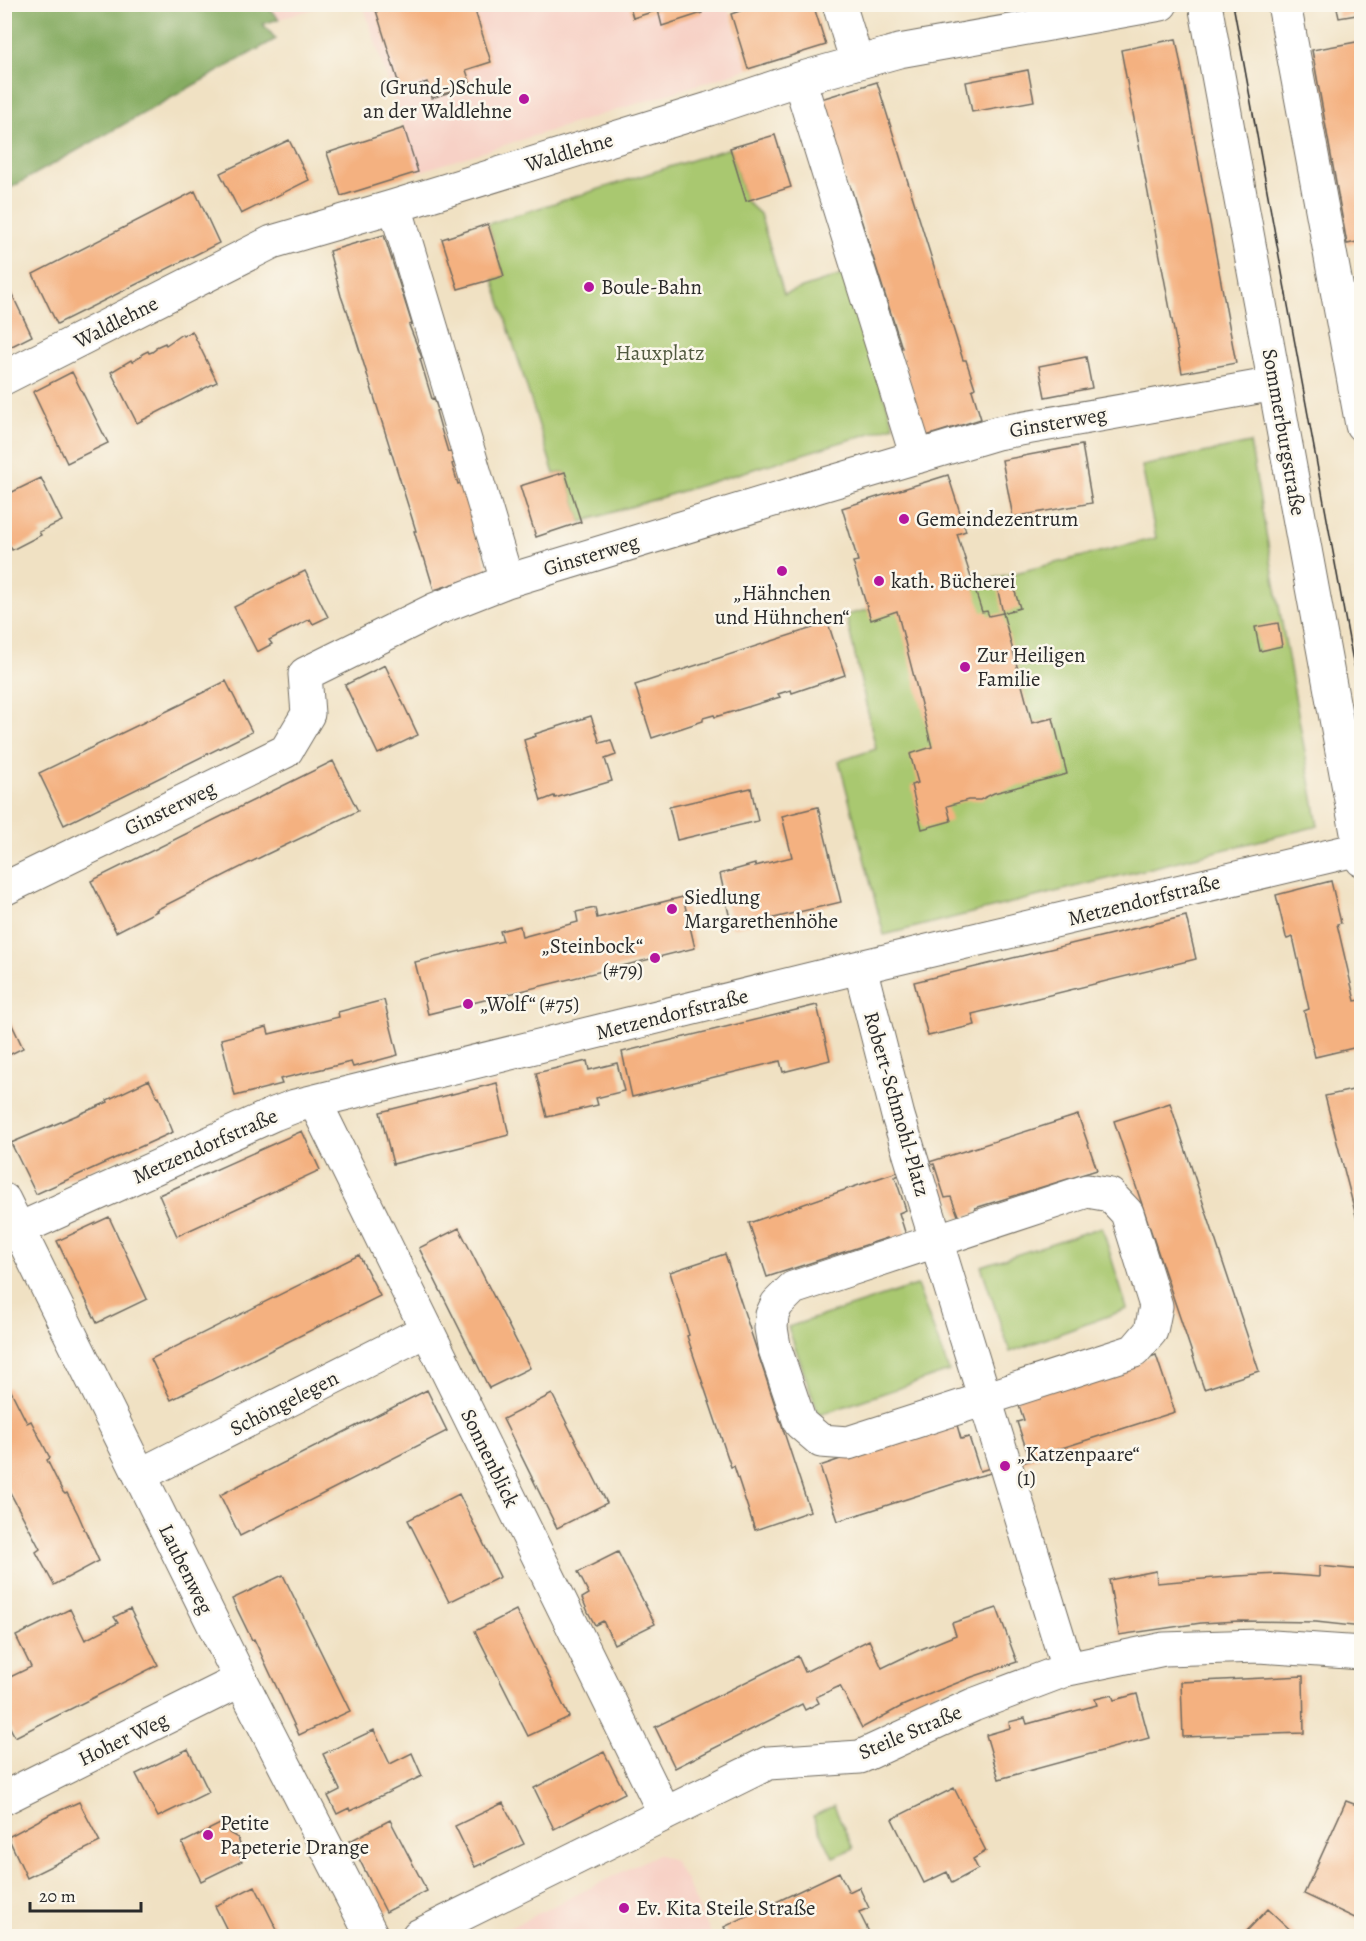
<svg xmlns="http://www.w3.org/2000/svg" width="1366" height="1941" font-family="Alegreya,serif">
  <rect width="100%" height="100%" fill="#fbf7ec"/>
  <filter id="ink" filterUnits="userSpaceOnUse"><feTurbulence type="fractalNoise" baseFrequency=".0167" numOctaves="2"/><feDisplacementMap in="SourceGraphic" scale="12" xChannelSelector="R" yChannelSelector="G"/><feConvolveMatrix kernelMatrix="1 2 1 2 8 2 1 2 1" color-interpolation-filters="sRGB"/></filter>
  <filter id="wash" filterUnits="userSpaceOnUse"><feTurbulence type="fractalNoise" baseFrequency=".008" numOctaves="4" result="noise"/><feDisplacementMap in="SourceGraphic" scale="24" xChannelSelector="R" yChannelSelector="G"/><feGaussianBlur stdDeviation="1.35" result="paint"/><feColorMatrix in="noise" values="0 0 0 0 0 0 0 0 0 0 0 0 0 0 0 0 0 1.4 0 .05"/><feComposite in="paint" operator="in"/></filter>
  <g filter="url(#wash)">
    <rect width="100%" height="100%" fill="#f0e1c3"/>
    <path fill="#f7d1c6" d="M266 5H327L279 19Z
      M363 5H727L748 69 418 172Z
      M658 1854 673 1860 685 1879 712 1936H493Z"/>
    <path fill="#a9c870" stroke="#6a7a4e" stroke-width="1.5" d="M730 148 746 201 760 214 784 294 845 274 894 426 581 522 565 472 554 474 493 279 504 276 488 224Z
      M1250 443 1318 826 884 935 839 761 876 749 846 615 1156 538 1142 466Z
      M1102 1227 1127 1309 1010 1352 981 1266Z
      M917 1285 949 1371 819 1415 788 1327Z
      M834 1806 853 1848 833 1857 813 1816Z"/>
    <path fill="#86ac62" stroke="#586c46" stroke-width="1.5" d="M5 4 266 5 279 19 263 24 276 39 5 191Z"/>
    <g id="blocks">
      <path fill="#f4b180" d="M374 4H473L491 62 466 70 471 85 432 98 427 82 401 91Z
        M629 4H699L702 13 662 26 658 10 633 18Z
        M748 4H813L826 45 748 69 731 14 749 8Z
        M1336 4H1362V14L1339 18Z
        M1176 39 1236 363 1182 373 1121 50Z
        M1362 41V241L1347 244 1312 50Z
        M1028 70 1034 101 972 112 966 82Z
        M877 82 963 360H966L975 388 972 390 981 419 926 436 899 349 902 348 851 188H848L821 99Z
        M404 128 418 172 341 196 327 153Z
        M775 135 791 187 746 201 730 148Z
        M289 140 309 180 241 214 220 173Z
        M195 191 219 243 57 324 33 274Z
        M488 224 504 276 458 289 442 239Z
        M384 235 412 324 409 325 422 358 420 359 432 399 434 398 438 410 436 411 442 432 448 452 451 451 454 463 452 464 458 484 461 483 489 573 434 590 424 557H422L414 531H416L347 310H346L341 296 329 251Z
        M1362 283V318H1360L1354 284Z
        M8 286 32 336 4 350V288Z
        M192 331 217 382 137 423 111 372 131 360 132 362 142 356V354L148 351 149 353 152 352 156 349V347L165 343 166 345 182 334 183 336Z
        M1086 357 1092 388 1045 397 1039 366Z
        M72 372 108 443 67 463 33 392Z
        M1082 445 1092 503 1013 517 1002 460Z
        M565 472 581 522 536 537 520 486Z
        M948 475 966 531 957 534 982 612 987 611 989 616 1003 613 996 583 1011 579 1020 608 1003 613 1032 723 1053 718 1067 774 994 793 980 800H968L947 806 951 821 922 829 911 785 918 783 910 754 932 747 897 611 871 620 853 562 858 561 842 508Z
        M41 478 62 521 39 532 41 535 12 550 10 546 4 549V496Z
        M305 571 328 617 313 624 310 619 269 640 272 644 257 652 234 607Z
        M828 623 845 675 792 693 791 690 778 694 780 697 715 717 714 715 703 718V721L652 738 635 685Z
        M1278 623 1282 646 1260 651 1255 627Z
        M385 665 418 735 378 754 345 685Z
        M226 681 252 732 64 825 39 773 186 702V701Z
        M591 716 600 743 611 740 616 755 605 759 612 781 555 798 554 796 541 801 524 740 536 736 535 734Z
        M333 761 358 811 263 856 156 910 157 911 116 932 91 881Z
        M751 788 758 821 677 840 669 807Z
        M818 807 841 902 732 928 720 874 755 864V866L792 857 782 816Z
        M1331 881 1341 923 1337 924 1355 1001 1361 1000 1362 1001V1046L1315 1057 1304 1011 1309 1009 1293 937 1287 939 1286 937 1276 895Z
        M683 897 695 948 428 1014 415 962 503 941 500 931 520 926 522 937 578 922 576 912 595 908 597 918Z
        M1186 916 1196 959 972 1014 975 1025 928 1036 914 982Z
        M384 1000 398 1055 353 1067 351 1062 280 1079 282 1084 235 1096 221 1039 267 1027 269 1034 339 1017 338 1012Z
        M817 1005 830 1060 783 1072 780 1061 632 1097 622 1052Z
        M5 1010 23 1048 5 1057Z
        M587 1061 589 1070 617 1063 624 1091 596 1098 598 1105 547 1117 536 1073Z
        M149 1080 158 1098 159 1097 173 1132 36 1194 11 1143 108 1102 107 1100Z
        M497 1083 509 1135 393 1164 380 1112Z
        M1362 1088V1235H1361L1325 1096Z
        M1170 1103 1259 1371 1204 1389 1114 1121Z
        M1078 1115 1097 1170 975 1208 977 1213 959 1218 951 1197 945 1198 934 1164 899 1175 895 1177 906 1210 899 1213 906 1235 888 1241 887 1238 767 1277 749 1223 885 1176Z
        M302 1131 320 1170 177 1236 159 1195Z
        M109 1217 147 1299 97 1323 57 1241Z
        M459 1228 530 1368 489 1388 419 1248Z
        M725 1254 810 1511 755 1530 734 1466 731 1467 687 1336 689 1335 670 1272Z
        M359 1255 380 1296 171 1400 151 1359Z
        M1156 1355 1175 1412 1040 1455 1041 1457 987 1474 975 1477 838 1521 820 1466 938 1426 955 1418 961 1439 969 1437 980 1471 1025 1458 1029 1457 1017 1422 1024 1420 1016 1397 1075 1382Z
        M9 1387 27 1423 31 1421 50 1458 47 1460 63 1492 65 1494 67 1493 78 1514 84 1528 83 1529 85 1530 99 1561 54 1585 36 1552 40 1549 4 1481V1389Z
        M427 1390 447 1431 240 1536 220 1495Z
        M552 1394 607 1503 557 1528 503 1419Z
        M459 1494 500 1577 449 1602 408 1520Z
        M618 1552 655 1624 614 1644 603 1621 595 1625 588 1612 582 1598 589 1594 578 1572Z
        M1319 1566 1362 1570V1627L1316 1622 1239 1621 1201 1623 1119 1635 1109 1580 1156 1571 1157 1583 1238 1576 1279 1574 1319 1577Z
        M283 1575 350 1711 299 1735 254 1639 252 1640 232 1599Z
        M997 1608 1017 1662 972 1677 937 1691 902 1706 862 1728 840 1686 816 1697 819 1703 805 1710 802 1704 675 1768 655 1727 798 1656 805 1672 869 1640 882 1668 919 1650 956 1635 952 1623Z
        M70 1609 85 1640 118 1623 114 1617 130 1609 158 1665 15 1737 4 1716V1680L31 1667 16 1636Z
        M516 1610 569 1717 528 1736 475 1631Z
        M1303 1676 1304 1733 1183 1737 1181 1682Z
        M1137 1694 1149 1738 999 1779 986 1735 1010 1728 1009 1722 1025 1718 1027 1724 1097 1705 1095 1699 1112 1695 1114 1700Z
        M374 1730 390 1764 412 1753 422 1776 350 1811 349 1808 337 1814 328 1796 340 1790 323 1754Z
        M188 1749 209 1792 158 1817 136 1774Z
        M604 1752 625 1793 554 1829 534 1788Z
        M954 1788 986 1851 973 1859 978 1869 952 1883 947 1872 924 1883 892 1819Z
        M1346 1801 1362 1807V1915L1359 1920 1304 1894Z
        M79 1802 100 1842 27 1878 8 1837 56 1811V1812Z
        M503 1803 524 1844 475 1867 455 1826Z
        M390 1820 427 1891 386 1912 350 1841Z
        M224 1822 229 1833 238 1838 240 1845 237 1850 242 1861 201 1881 182 1843Z
        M839 1872 849 1892 859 1887 869 1908 859 1912 871 1936H729L724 1927Z
        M255 1886 280 1936H230L215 1906Z
        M1268 1909 1297 1936H1242Z"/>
    </g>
  </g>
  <g filter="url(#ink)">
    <use href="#blocks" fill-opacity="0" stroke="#706b60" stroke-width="1.5"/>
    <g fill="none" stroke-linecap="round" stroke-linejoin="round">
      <g stroke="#706b60" stroke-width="35">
        <path id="minor" d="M839 4 857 62
          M1205 4 1362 860
          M1284 4 1362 425
          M799 79 917 457
          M395 206 507 581
          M4 378 272 242 395 206 709 109 799 79 899 51 1161 4
          M4 889 286 751 308 714 305 674 436 609 507 581 819 486 997 433 1275 384
          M860 967 898 1116 1068 1669
          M315 1102 665 1814
          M1087 1191 1110 1195 1127 1213 1156 1306 1151 1331 1134 1351 848 1443 821 1441 800 1423 774 1346 771 1328 772 1315 777 1304 793 1288Z
          M4 1200 241 1680 372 1936
          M4 1236 274 1114 295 1106 860 967 1359 849
          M140 1475 427 1330
          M4 1798 241 1680
          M418 1936 768 1763 860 1757 973 1705 1068 1669 1164 1649 1259 1646 1362 1653"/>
      </g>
      <use href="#minor" stroke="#fff" stroke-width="33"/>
      <path stroke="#2b2b2b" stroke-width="1.5" d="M1233 4 1352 656 1362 699"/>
    </g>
  </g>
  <g fill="#b5179e" stroke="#fbf7ec" stroke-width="2">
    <circle cx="524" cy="99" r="6"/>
    <circle cx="589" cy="287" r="6"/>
    <circle cx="904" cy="519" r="6"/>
    <circle cx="782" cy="571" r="6"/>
    <circle cx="879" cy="581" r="6"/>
    <circle cx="965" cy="667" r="6"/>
    <circle cx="672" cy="909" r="6"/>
    <circle cx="655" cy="958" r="6"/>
    <circle cx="468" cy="1004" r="6"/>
    <circle cx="1005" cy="1466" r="6"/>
    <circle cx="208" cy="1835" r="6"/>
    <circle cx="624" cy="1908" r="6"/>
  </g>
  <g text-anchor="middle" stroke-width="5" stroke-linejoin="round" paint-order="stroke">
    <g font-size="21" fill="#2b2b2b" stroke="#fbf7ec" text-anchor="start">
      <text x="512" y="94" text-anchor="end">(Grund-)Schule<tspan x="512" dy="24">an der Waldlehne</tspan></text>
      <text x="601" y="294">Boule-Bahn</text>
      <text x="916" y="526">Gemeindezentrum</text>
      <text x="891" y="588">kath. Bücherei</text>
      <text x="782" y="600" text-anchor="middle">„Hähnchen<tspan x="782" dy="24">und Hühnchen“</tspan></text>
      <text x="977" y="662">Zur Heiligen<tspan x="977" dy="24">Familie</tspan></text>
      <text x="684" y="904">Siedlung<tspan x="684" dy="24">Margarethenhöhe</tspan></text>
      <text x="643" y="953" text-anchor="end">„Steinbock“<tspan x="643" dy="24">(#79)</tspan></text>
      <text x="480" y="1011">„Wolf“ (#75)</text>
      <text x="1017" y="1461">„Katzenpaare“<tspan x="1017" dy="24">(1)</tspan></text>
      <text x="220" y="1830">Petite<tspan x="220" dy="24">Papeterie Drange</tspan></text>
      <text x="636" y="1915">Ev. Kita Steile Straße</text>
    </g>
    <g font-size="21" fill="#2b2b2b" stroke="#fbf7ec">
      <text transform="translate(569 152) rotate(-17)" y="7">Waldlehne</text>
      <text transform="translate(116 322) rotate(-27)" y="7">Waldlehne</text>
      <text transform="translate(1058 422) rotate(-10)" y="7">Ginsterweg</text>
      <text transform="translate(1284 432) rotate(80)" y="7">Sommerburgstraße</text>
      <text transform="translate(591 555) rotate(-17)" y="7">Ginsterweg</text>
      <text transform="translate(170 808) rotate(-26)" y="7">Ginsterweg</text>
      <text transform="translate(1144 900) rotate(-14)" y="7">Metzendorfstraße</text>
      <text transform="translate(672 1014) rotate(-14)" y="7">Metzendorfstraße</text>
      <text transform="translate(897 1104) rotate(74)" y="7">Robert-Schmohl-Platz</text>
      <text transform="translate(205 1146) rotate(-24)" y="7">Metzendorfstraße</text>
      <text transform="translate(284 1403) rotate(-27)" y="7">Schöngelegen</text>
      <text transform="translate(490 1458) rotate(64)" y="7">Sonnenblick</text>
      <text transform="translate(186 1569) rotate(64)" y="7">Laubenweg</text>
      <text transform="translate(910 1732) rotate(-23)" y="7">Steile Straße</text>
      <text transform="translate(123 1739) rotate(-26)" y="7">Hoher Weg</text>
    </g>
    <g font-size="21" fill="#515a40" stroke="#fbf7ec">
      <text x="660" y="360">Hauxplatz</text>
    </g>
  </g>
  <rect width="1366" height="1941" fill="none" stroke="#fbf7ec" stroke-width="24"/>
  <path d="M30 1902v9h111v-9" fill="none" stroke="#2b2b2b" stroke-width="3"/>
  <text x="39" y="1902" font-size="18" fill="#2b2b2b" stroke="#fbf7ec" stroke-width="4.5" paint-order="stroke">20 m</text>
</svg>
